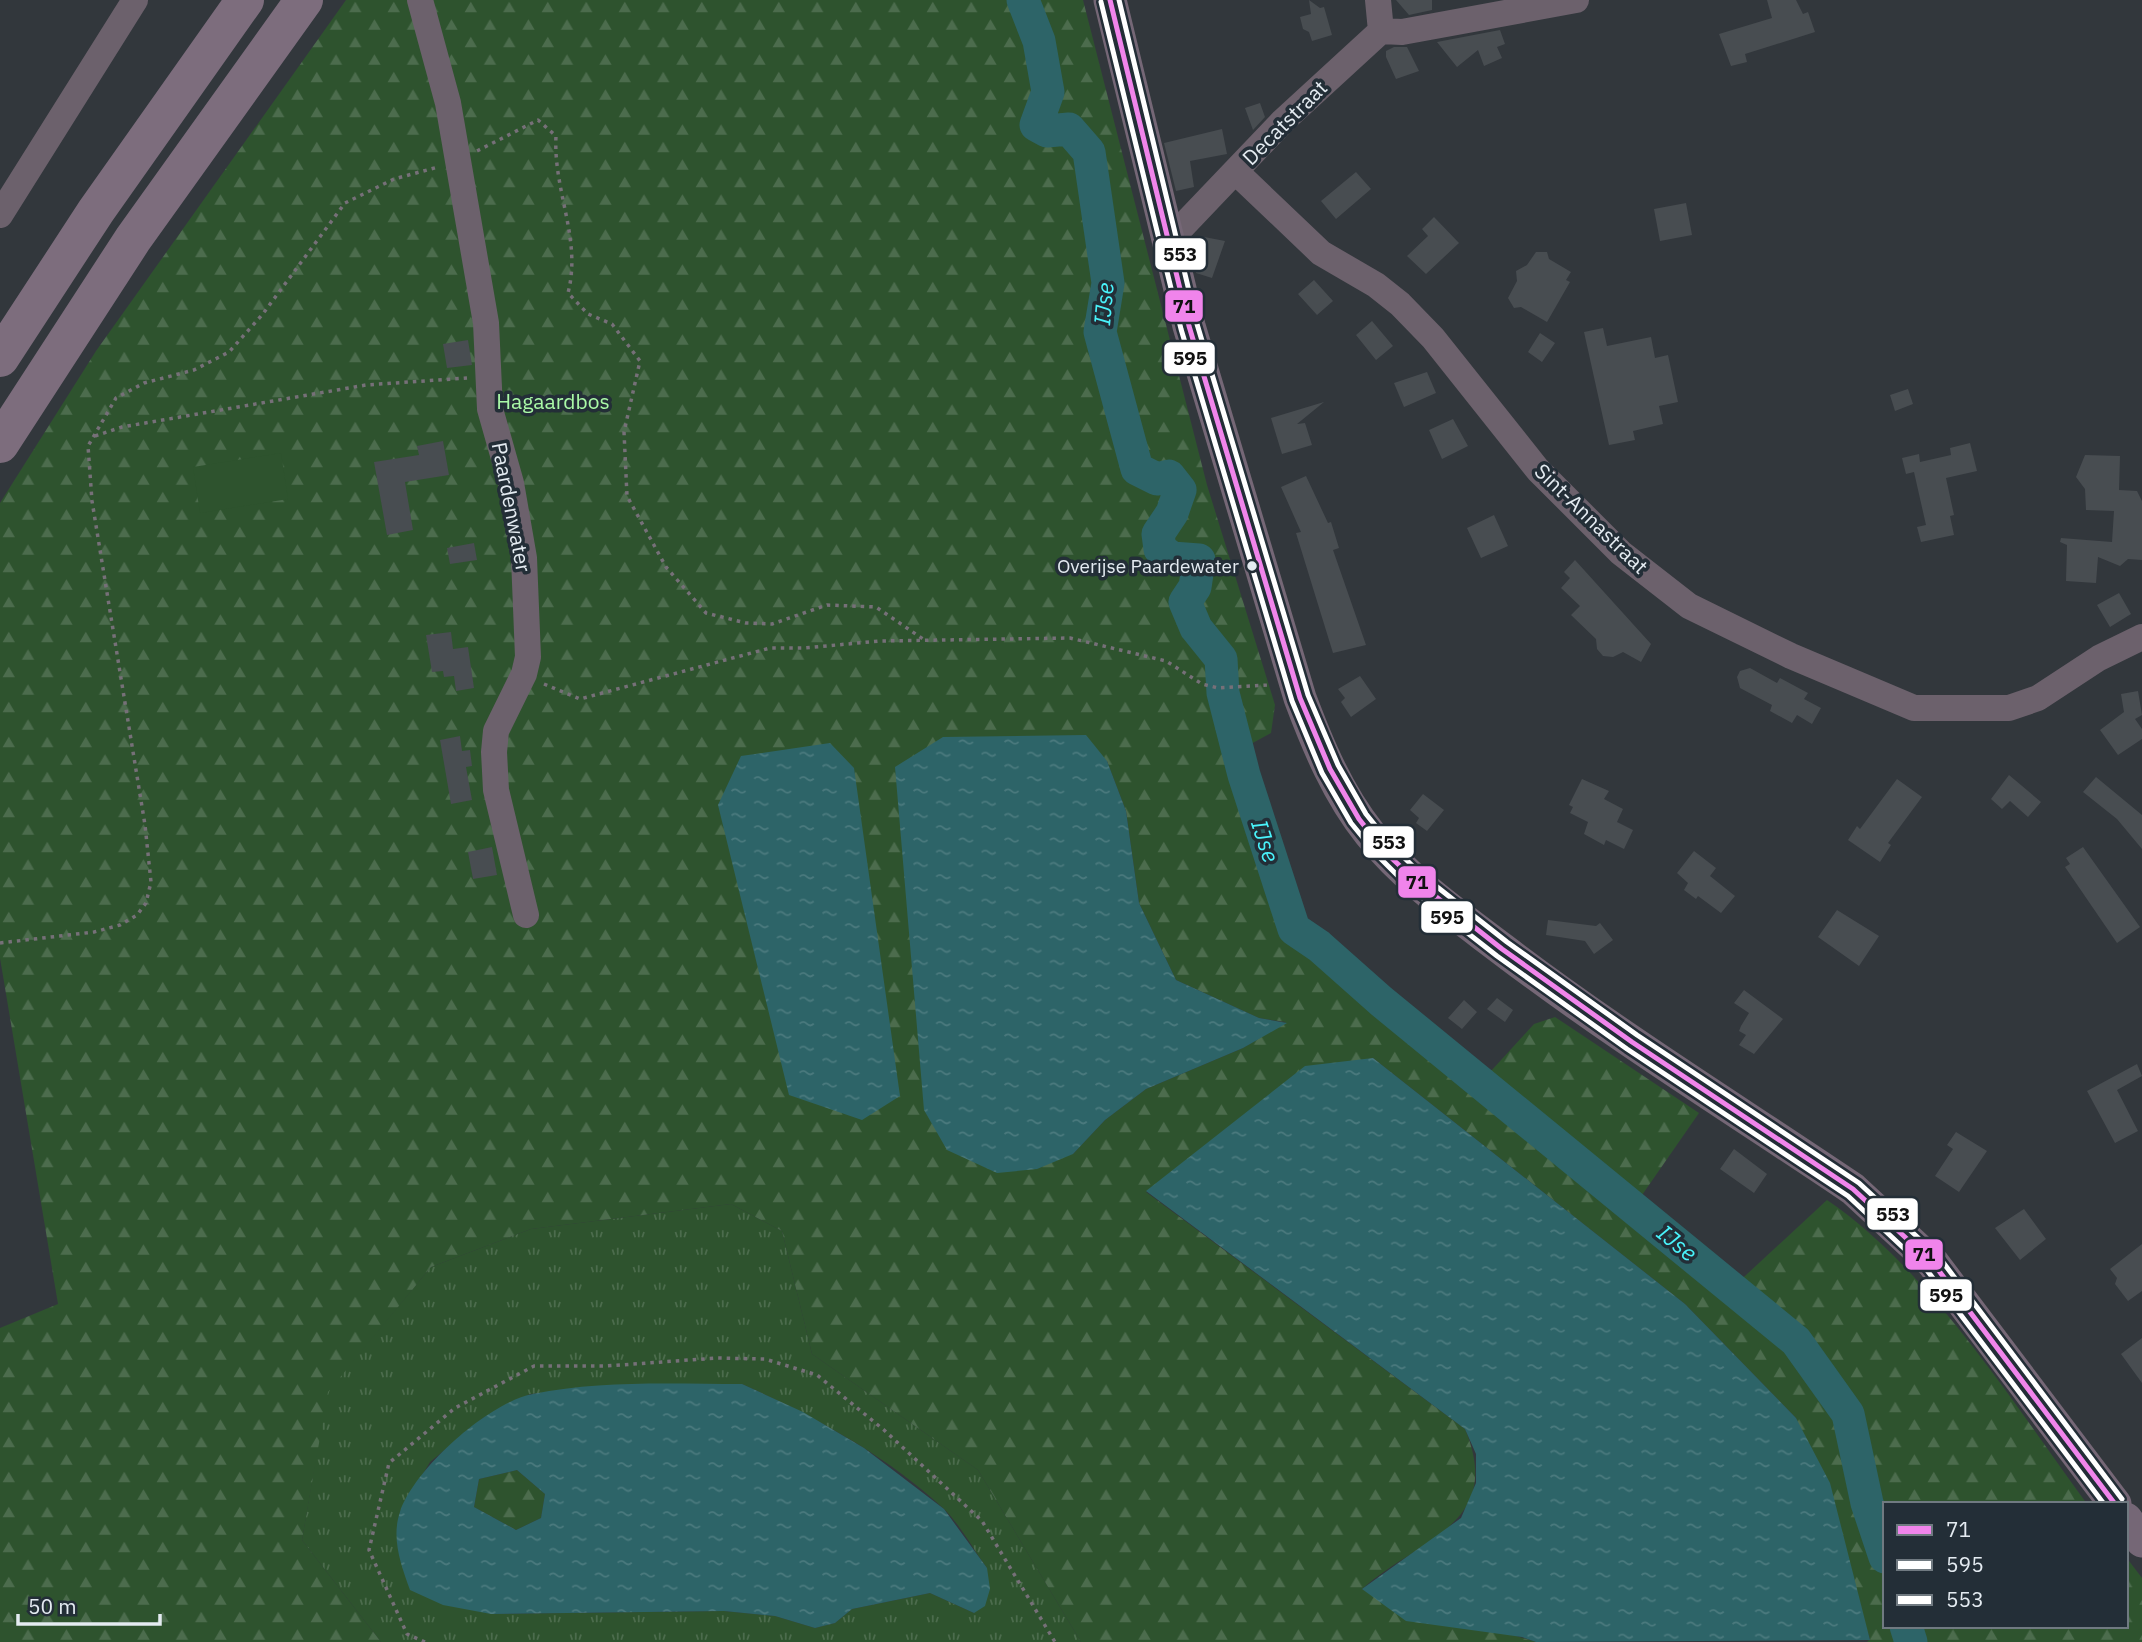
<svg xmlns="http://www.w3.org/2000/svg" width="2142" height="1642" font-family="'IBM Plex Sans',sans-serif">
  <defs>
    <pattern id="grass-tufts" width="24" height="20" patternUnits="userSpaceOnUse" patternTransform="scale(1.75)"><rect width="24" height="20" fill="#2e532e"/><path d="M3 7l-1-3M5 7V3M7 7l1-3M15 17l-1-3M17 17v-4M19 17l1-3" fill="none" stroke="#4c6c4d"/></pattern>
    <pattern id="forest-firs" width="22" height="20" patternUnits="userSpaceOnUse" patternTransform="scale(1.75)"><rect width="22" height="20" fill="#2e532e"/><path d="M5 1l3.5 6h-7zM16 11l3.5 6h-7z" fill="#4c6c4d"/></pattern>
    <pattern id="water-ripples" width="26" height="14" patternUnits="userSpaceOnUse" patternTransform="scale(1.75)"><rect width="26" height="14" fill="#2d6468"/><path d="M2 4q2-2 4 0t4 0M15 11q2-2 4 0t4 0" fill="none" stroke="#4b7a7e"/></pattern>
  </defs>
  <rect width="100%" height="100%" fill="#32373c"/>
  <path fill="url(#grass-tufts)" fill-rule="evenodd" d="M731 1204 782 1231 812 1354 978 1470 1081 1642H381L302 1540 327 1392 431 1267 531 1229ZM742 1384C813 1416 885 1454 943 1508 960 1524 973 1549 987 1568L974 1613 930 1593 852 1609 835 1623 815 1628 775 1616 724 1611 491 1614 400 1512 430 1462 483 1418 530 1394 630 1385Z"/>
  <path fill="url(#forest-firs)" fill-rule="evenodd" d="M346 0H1083L1207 485 1275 705 1271 733 1238 751 1294 929 1319 946 1480 1083 1534 1024 1555 1017 1699 1113 1633 1208 1732 1288 1827 1200C1929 1269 2014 1404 2087 1504H1885V1626H2126V1557L2142 1578V1642H1867L1870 1639 1796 1418 1685 1304 1373 1058 1146 1192 1465 1429C1505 1525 1419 1538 1362 1589L1536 1642H1081L978 1470 812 1354 782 1231 731 1204 531 1229 431 1267 328 1392 302 1540 381 1642H0V1328L58 1304 0 958V503L96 351ZM1107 761 1126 811 1139 903 1176 980 1259 1018 1286 1022 1243 1048 1146 1089 1105 1120 1073 1154Z
    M517 1470 545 1494 541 1518 516 1530 474 1507 479 1479Z"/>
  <path fill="#2e532e" d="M281 453 288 499 200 513 193 467Z"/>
  <path fill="url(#water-ripples)" fill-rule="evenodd" d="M1086 735 1107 761 1126 811 1139 903 1176 980 1259 1018 1287 1023 1243 1048 1146 1089 1105 1120 1073 1154 1037 1169 997 1173 947 1150 924 1110 895 767 943 737Z
    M830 743 854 768 900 1096 862 1120 789 1095 718 805 741 756Z
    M1373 1058 1685 1304 1796 1418 1830 1483 1870 1640 1536 1642 1522 1637 1406 1621 1362 1589 1461 1518 1476 1483V1454L1465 1429 1146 1191 1305 1066Z
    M742 1384 803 1412 864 1448 944 1509 987 1568 990 1589 985 1606 974 1613 930 1593 852 1609 835 1623 815 1628 775 1616 724 1611 491 1614 443 1605 410 1590C401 1565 391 1538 400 1512 414 1469 489 1402 533 1394 600 1380 673 1384 742 1384ZM517 1470 545 1494 541 1518 516 1530 474 1507 479 1479Z"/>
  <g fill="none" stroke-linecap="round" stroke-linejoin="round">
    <path stroke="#2d6468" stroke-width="33" d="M1023 0 1039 41 1048 92 1036 125 1047 131 1069 129 1089 152 1108 283 1100 332 1137 469 1157 479 1169 476 1180 490 1172 513 1158 534 1160 549 1172 558 1199 560 1195 587 1185 602 1196 628 1221 659 1223 693 1244 775 1294 929 1319 946 1381 1001 1796 1341 1848 1414 1867 1503 1885 1557
      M1906 1626 1911 1642"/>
  </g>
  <path fill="#484d51" d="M1309 0 1320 8 1324 7 1332 35 1312 41 1309 32 1303 29 1300 17 1311 14Z
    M1396 0H1432V10L1409 15Z
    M1767 0H1796L1803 14 1808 12 1815 32 1745 54 1747 62 1731 66 1719 34 1772 18Z
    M1500 30 1505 44 1497 47 1502 58 1484 66 1478 50 1457 67 1437 42Z
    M1394 47H1407L1419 71 1396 79 1386 57V51Z
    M1260 103 1265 117 1253 130 1245 108Z
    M1222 129 1227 154 1190 161 1194 187 1176 191 1164 143Z
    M1356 172 1371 189 1336 219 1321 201Z
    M1686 203 1692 235 1660 241 1654 209Z
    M1434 217 1459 243 1426 274 1407 256 1428 236 1422 229Z
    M1199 236 1225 241 1212 278 1196 273 1192 256Z
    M1536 252H1547L1549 259 1571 272 1566 280 1570 282 1547 322 1521 307 1514 308 1508 298 1517 281 1516 271 1527 265Z
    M1314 280 1333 301 1317 315 1298 294Z
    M1372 321 1393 346 1376 360 1356 335Z
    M1603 328 1607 346 1651 337 1655 358 1668 355 1678 402 1659 406 1663 424 1633 431 1635 440 1609 445 1584 332Z
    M1540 333 1555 343 1542 362 1528 352Z
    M468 340 472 365 447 368 443 344Z
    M1427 372 1436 393 1404 407 1394 383Z
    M1908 389 1913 404 1895 411 1890 395Z
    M1324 402 1297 424 1305 423 1312 445 1282 454 1271 418Z
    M1453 419 1468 446 1442 459 1429 430Z
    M443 441 449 475 405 482 413 530 387 535 374 462 419 455 417 446Z
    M1970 443 1977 471 1946 478 1954 515 1950 516 1954 535 1921 542 1917 527 1926 525 1914 472 1906 474 1902 458 1919 454 1920 462 1951 455 1950 448Z
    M2085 455 2120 456 2119 490 2137 491 2142 501V560L2128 559 2120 566 2098 557 2096 583 2066 581 2067 545 2060 542 2061 538 2112 542 2114 511 2086 510 2085 489 2076 477Z
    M1306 476 1328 523 1331 522 1339 548 1333 550 1366 645 1333 653 1296 533 1301 532 1281 487Z
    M1494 515 1508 546 1481 558 1467 528Z
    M474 543 477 560 450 564 447 548Z
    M1575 560 1651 644 1641 662 1623 652 1613 657 1603 656 1597 649 1596 639 1571 615 1580 606 1561 588 1570 578 1564 572Z
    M2119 593 2131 614 2110 627 2097 605Z
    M451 632 453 649 468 647 474 688 456 691 454 676 444 677 443 671 432 672 426 635Z
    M1750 668 1777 683 1780 678 1808 693 1804 699 1821 708 1812 724 1797 715 1792 723 1770 711 1772 705 1740 688 1737 677 1740 671Z
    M1360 676 1376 699 1351 717 1341 702 1345 698 1338 689Z
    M2138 691 2142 715 2135 719 2142 729V739L2118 755 2100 730 2124 712 2121 694Z
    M460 736 462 751 470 750 472 766 466 767 472 800 451 804 440 740Z
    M2009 775 2041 802 2028 817 2010 801 2002 809 1991 799Z
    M2096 777 2142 815V849L2117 819 2083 792Z
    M1582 779 1609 791 1604 799 1623 809 1617 822 1633 830 1624 849 1606 840 1604 845 1584 834 1588 822 1570 813 1573 807 1569 805Z
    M1897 779 1922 797 1888 843 1891 845 1880 862 1848 840 1857 826 1860 829Z
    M1423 794 1444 810 1427 831 1416 823 1419 818 1410 810Z
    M492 847 497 875 473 879 468 852Z
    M2083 847 2140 927 2117 943 2065 867 2070 864 2066 858Z
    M1694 851 1716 868 1710 876 1735 896 1721 913 1698 896 1696 899 1684 890 1688 883 1677 873Z
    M1837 910 1879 936 1859 966 1818 937Z
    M1548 920 1596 926 1600 923 1613 940 1594 954 1585 941 1546 935Z
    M1744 990 1783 1019 1754 1054 1739 1045 1746 1035 1739 1031 1741 1026 1749 1013 1734 1003Z
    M1497 998 1513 1010 1505 1022 1487 1009Z
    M1464 1000 1477 1012 1462 1029 1448 1018Z
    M2137 1064 2142 1076 2117 1090 2138 1131 2115 1143 2087 1091Z
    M1956 1132 1987 1151 1959 1192 1935 1176 1953 1149 1947 1145Z
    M1734 1149 1767 1174 1754 1193 1720 1169Z
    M2024 1209 2046 1239 2020 1260 1995 1228Z
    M2142 1244V1291L2128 1301 2115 1284 2117 1278 2110 1269Z
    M2142 1338V1383L2121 1354Z"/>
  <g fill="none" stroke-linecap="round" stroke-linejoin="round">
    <path stroke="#767078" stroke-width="3.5" stroke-dasharray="3.5 5" stroke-linecap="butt" d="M477 151 538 120 556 136C553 191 582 239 568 293L588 314 612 324 640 361 624 432 627 496 666 567 706 613 746 623 772 624 827 605 876 607 923 639
      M95 436 122 427 366 385 467 378
      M544 684 580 699 770 648H804L880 641 1070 638 1166 661 1202 684 1218 688 1269 685
      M0 943 94 932 120 925 137 915 146 903 151 882 145 825 92 501 88 446 116 398 144 383 194 370 229 352 262 315 345 203 394 179 438 167
      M425 1642 407 1634 369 1550 389 1463 455 1408 534 1366H606L717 1358 765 1359 817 1375 884 1430 982 1521 1055 1642"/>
    <path stroke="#6c616c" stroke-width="26" d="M420 0 448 103 486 323 490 409 511 483 524 558 528 657 524 674 496 731 494 752 496 790 526 915
      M1381 31 1402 32 1576 0
      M1236 172 1321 253 1376 285 1400 304 1433 338 1538 470 1621 553 1689 606 1791 656 1914 708H2009L2038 698 2099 658 2142 637
      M0 215 135 0
      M1166 237 1180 229 1283 121 1381 31 1378 0"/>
    <path stroke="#756776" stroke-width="33" d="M1110 0 1189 326 1300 698C1318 746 1338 794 1370 834 1407 880 1456 914 1502 949 1615 1035 1736 1110 1853 1189L1933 1263 2115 1504
      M2126 1519 2142 1541"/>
    <path stroke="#7d6d7d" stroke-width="38" d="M0 358 96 211 245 0
      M0 444 133 239 304 0"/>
    <g stroke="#232e37" stroke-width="10">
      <path id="bus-1" d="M1110 0 1189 326 1300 698 1330 769 1359 819 1384 851 1416 881 1502 949 1632 1042 1853 1189 1933 1263 2115 1504"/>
    </g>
    <g stroke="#232e37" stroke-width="10">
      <path id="bus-2" d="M1101 2 1181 329 1292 701 1322 773 1351 823 1378 856 1410 888 1497 956 1627 1049 1848 1196 1926 1269 2104 1504"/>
    </g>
    <g stroke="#232e37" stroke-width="10">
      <path id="bus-3" d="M1119 0 1197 324 1308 695 1338 765 1366 814 1391 845 1422 875 1507 942 1637 1035 1859 1183 1939 1257 2122 1499"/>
    </g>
    <use href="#bus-1" stroke="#f084eb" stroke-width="5"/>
    <use href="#bus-2" stroke="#fff" stroke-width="5"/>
    <use href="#bus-3" stroke="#fff" stroke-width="5"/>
  </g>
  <circle fill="#e4ebf1" stroke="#232e37" stroke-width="2.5" cx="1252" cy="566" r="6"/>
  <g text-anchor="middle" stroke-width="7" stroke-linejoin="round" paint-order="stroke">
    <g font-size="19" fill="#e4ebf1" stroke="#232e37" text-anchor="end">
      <text x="1239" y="573">Overijse Paardewater</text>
    </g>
    <g font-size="21" fill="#e4ebf1" stroke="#232e37">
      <text transform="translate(1285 123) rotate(-45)" y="7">Decatstraat</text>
      <text transform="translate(511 507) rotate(79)" y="7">Paardenwater</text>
      <text transform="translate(1591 519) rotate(44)" y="7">Sint-Annastraat</text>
    </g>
    <g font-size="21" fill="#aaf9a7" stroke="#232e37">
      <text x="553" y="409">Hagaardbos</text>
    </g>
    <g font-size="23" font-style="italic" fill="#49f2fa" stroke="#232e37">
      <text transform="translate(1104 304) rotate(-85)" y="8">IJse</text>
      <text transform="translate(1265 841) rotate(72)" y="8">IJse</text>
      <text transform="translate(1677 1243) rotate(39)" y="8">IJse</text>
    </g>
  </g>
  <g stroke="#232e37" stroke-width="2.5">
    <rect x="1154" y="237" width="53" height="34" rx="7" fill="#fff"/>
    <rect x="1164" y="289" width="40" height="34" rx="7" fill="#f084eb"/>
    <rect x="1163" y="341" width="53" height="34" rx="7" fill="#fff"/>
    <rect x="1362" y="825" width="53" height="34" rx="7" fill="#fff"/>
    <rect x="1397" y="865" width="40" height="34" rx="7" fill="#f084eb"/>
    <rect x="1420" y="900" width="54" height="34" rx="7" fill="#fff"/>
    <rect x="1866" y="1197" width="53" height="34" rx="7" fill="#fff"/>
    <rect x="1904" y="1238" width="40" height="33" rx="7" fill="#f084eb"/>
    <rect x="1919" y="1278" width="54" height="34" rx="7" fill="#fff"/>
  </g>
  <g font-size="19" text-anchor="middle" font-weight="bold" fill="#111">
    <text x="1180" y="261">553</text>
    <text x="1184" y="313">71</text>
    <text x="1190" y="365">595</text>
    <text x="1389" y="849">553</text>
    <text x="1417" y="889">71</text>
    <text x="1447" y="924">595</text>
    <text x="1893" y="1221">553</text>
    <text x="1924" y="1261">71</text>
    <text x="1946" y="1302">595</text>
  </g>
  <rect x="1883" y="1502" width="245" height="126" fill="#232e37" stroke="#707a81" stroke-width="2"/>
  <rect x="1897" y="1525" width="35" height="10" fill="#f084eb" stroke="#707a81" stroke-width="2"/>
  <text x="1946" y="1537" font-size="21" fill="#e4ebf1">71</text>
  <rect x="1897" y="1560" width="35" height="10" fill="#ffffff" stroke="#707a81" stroke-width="2"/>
  <text x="1946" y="1572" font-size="21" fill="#e4ebf1">595</text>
  <rect x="1897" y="1595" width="35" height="10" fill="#ffffff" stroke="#707a81" stroke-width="2"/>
  <text x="1946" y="1607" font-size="21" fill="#e4ebf1">553</text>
  <path d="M18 1614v10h142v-10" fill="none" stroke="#e4ebf1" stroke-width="3.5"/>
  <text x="28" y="1614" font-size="21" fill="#e4ebf1" stroke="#232e37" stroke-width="5" paint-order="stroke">50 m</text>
</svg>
